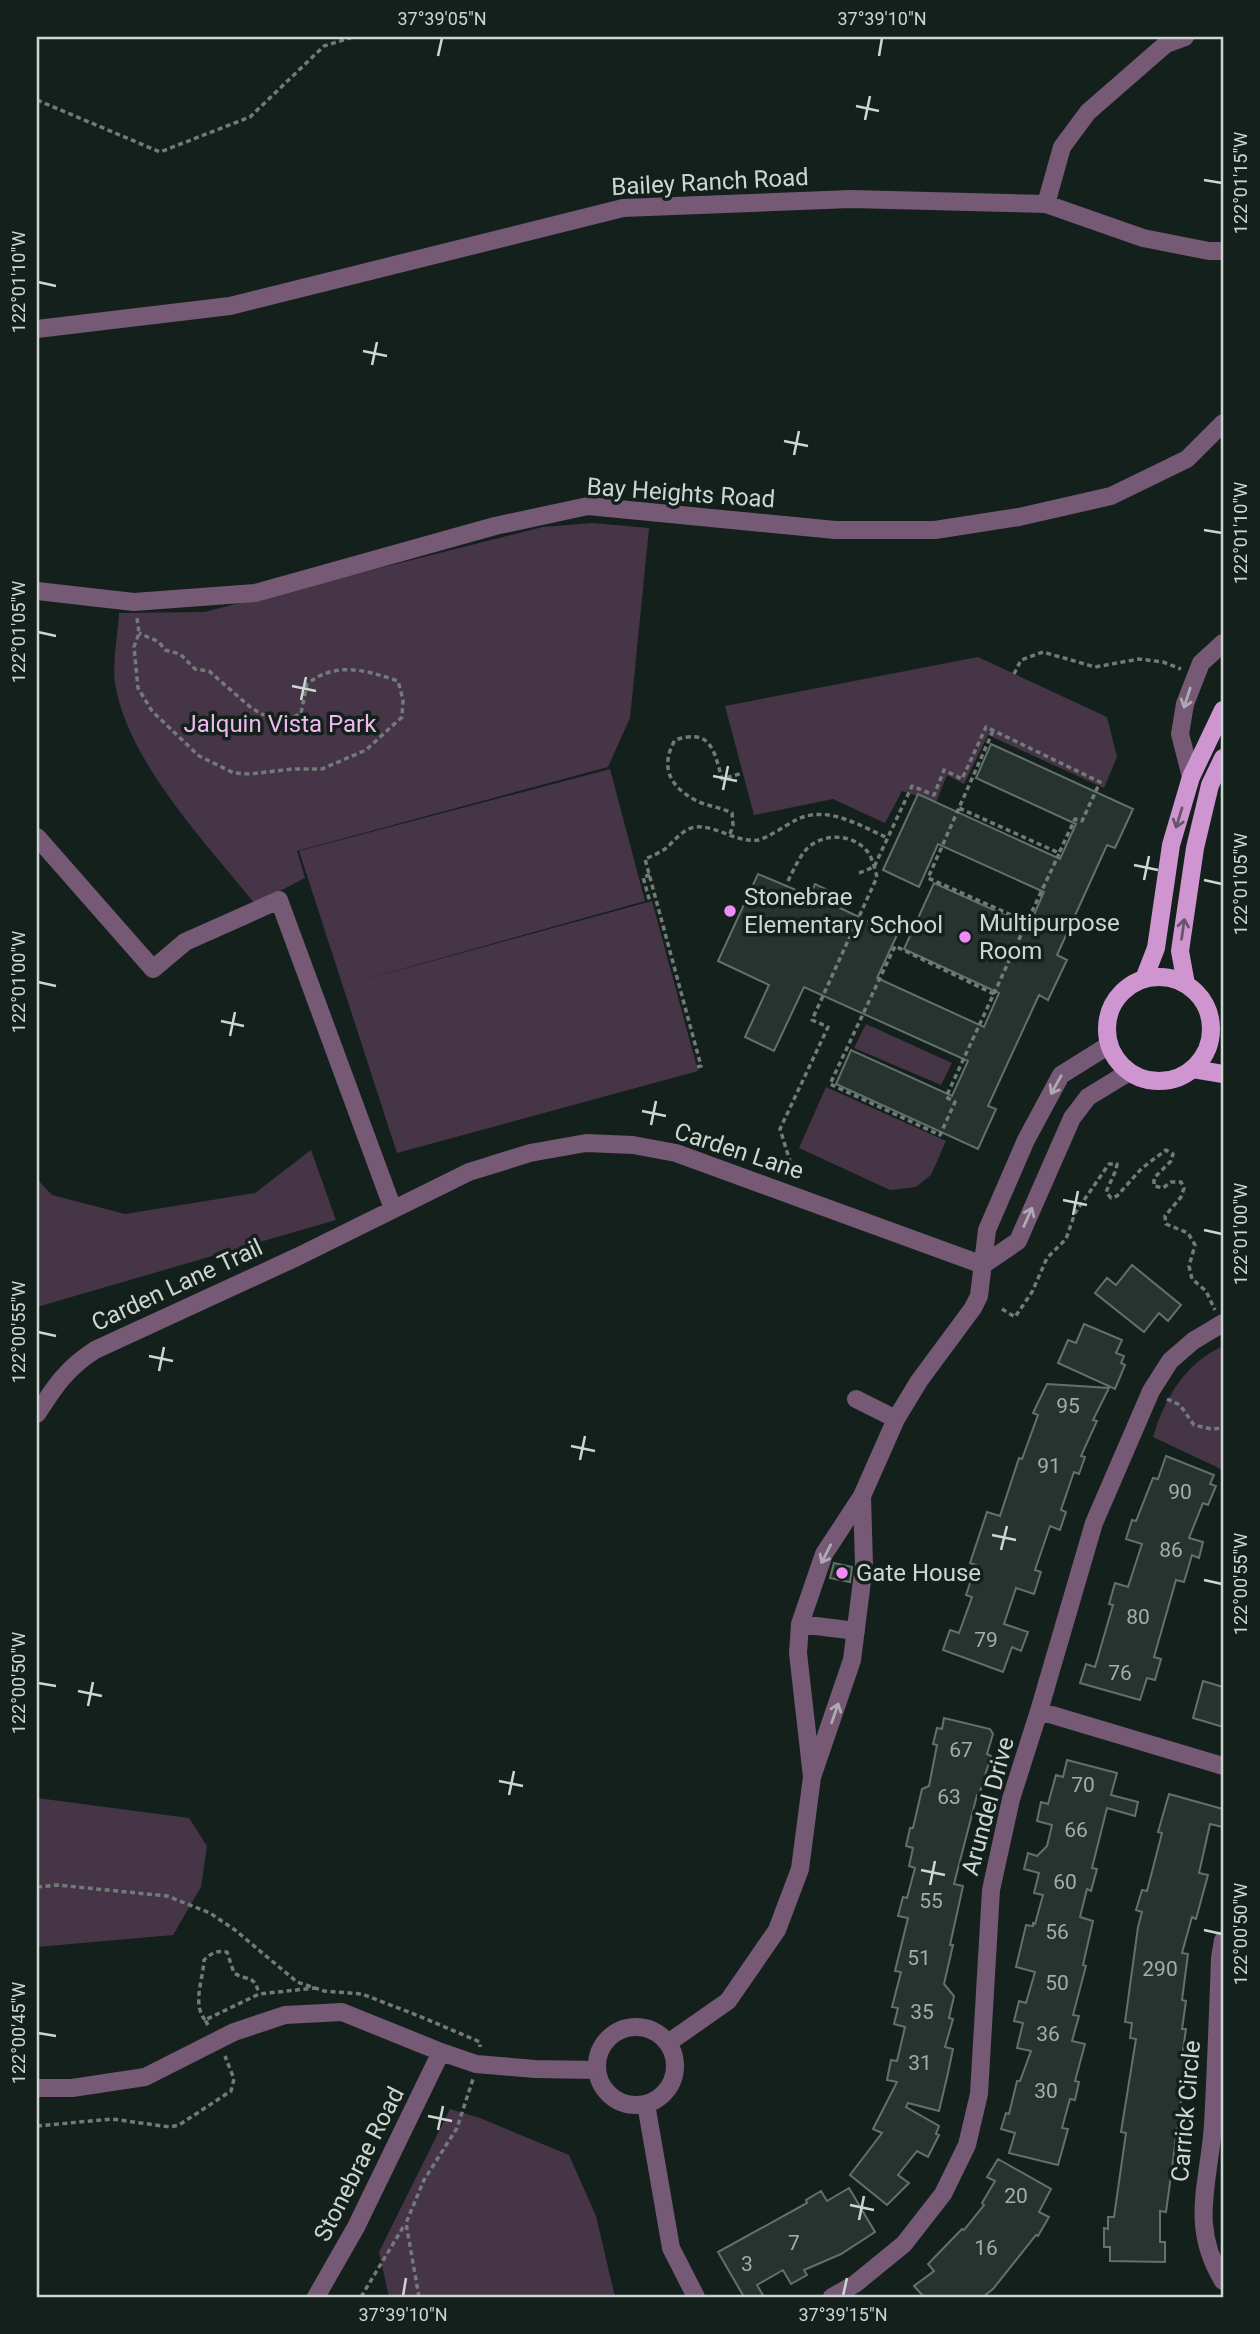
<svg xmlns="http://www.w3.org/2000/svg" width="1260" height="2334" font-family="Roboto,sans-serif">
  <rect width="100%" height="100%" fill="#14201c"/>
  <path fill="#463447" d="M592 523 649 528 630 718 608 767 297 851 305 878 255 904C207 844 127 761 115 683 112 665 118 633 119 613L204 612 543 527Z
    M978 657 1107 717 1117 757 1104 788 988 735 964 784 947 775 936 802 902 791 885 823 833 799 754 815 725 706Z
    M610 769 645 901 352 983 652 901 698 1071 397 1153 299 851Z
    M866 1024 952 1063 941 1085 854 1048Z
    M826 1087 946 1141 931 1175 916 1187 890 1190 799 1148Z
    M311 1150 336 1220 37 1307V1179L52 1195 125 1214 255 1193Z
    M1223 1346V1470L1153 1437C1165 1398 1185 1363 1223 1346Z
    M37 1798 189 1818 207 1846 201 1887 173 1935 37 1947Z
    M450 2109 480 2118 569 2155 596 2216 615 2297H389L379 2252Z"/>
  <path fill="#27332e" stroke="#63716b" stroke-width="2" d="M991 744 1133 809 1115 848 1107 845 1057 955 1067 960 1048 1000 1039 995 988 1106 996 1109 978 1149 836 1084 851 1050 952 1096 968 1061 804 987 774 1051 745 1037 769 985 718 961 758 874 810 896 815 884 845 898 840 908 897 935 877 978 984 1027 999 993 904 949 934 883 1029 926 1044 892 938 844 919 887 883 870 918 794 1060 859 1076 824 976 778Z
    M1132 1265 1181 1305 1168 1321 1159 1313 1144 1332 1095 1293 1107 1278 1116 1285Z
    M1084 1324 1122 1340 1116 1353 1124 1356 1121 1363 1125 1365 1115 1389 1058 1363 1068 1340 1076 1343Z
    M1047 1384 1109 1388 1093 1420 1097 1421 1081 1456 1085 1457 1079 1474 1074 1472 1061 1510 1066 1512 1060 1530 1050 1526 1035 1570 1041 1572 1034 1594 1016 1588 1004 1624 1028 1632 1021 1651 1012 1647 1003 1672 943 1650 950 1630 959 1633 972 1597 966 1595 976 1565 970 1563 987 1512 1000 1516 1019 1458 1022 1459 1038 1415 1033 1413Z
    M1166 1456 1214 1475 1210 1484 1216 1486 1208 1505 1203 1503 1189 1538 1203 1542 1199 1558 1192 1555 1184 1582 1176 1580 1154 1657 1161 1659 1155 1680 1147 1678 1140 1700 1080 1683 1086 1664 1095 1667 1113 1605 1109 1604 1115 1583 1128 1587 1142 1544 1126 1539 1132 1520 1136 1521 1153 1478 1158 1479Z
    M834 1563 852 1567 850 1582 830 1578Z
    M1203 1681 1223 1687V1727L1193 1718Z
    M944 1718 990 1729 993 1734 987 1754 991 1756 979 1795H977L954 1884 963 1886 950 1945H953L944 1984 954 1996 949 2018 953 2019 945 2047 953 2049 948 2073 939 2111 908 2103 906 2107 939 2126 936 2134 939 2135 928 2157 917 2151 898 2175 909 2183 887 2205 850 2175 882 2133 873 2129 897 2082 887 2080 891 2060 897 2061 905 2027 894 2024 898 2008 892 2007 901 1972 895 1971 908 1918 898 1916 903 1897 907 1898 915 1868 909 1866 913 1848 906 1846 910 1828H913L922 1789 929 1786 937 1745 933 1744 937 1728 942 1729Z
    M1067 1760 1117 1773 1111 1795 1138 1802 1135 1816 1107 1808 1092 1868 1097 1869 1091 1891 1087 1889 1080 1917 1093 1921 1083 1965 1086 1966 1073 2015 1079 2016 1072 2041 1085 2044 1075 2081 1079 2082 1075 2100 1070 2099 1062 2128 1068 2129 1058 2165 1009 2153 1015 2133 1001 2129 1006 2113 1009 2114 1017 2081H1020L1031 2051 1017 2048 1023 2023 1014 2021 1019 2001 1026 2003 1035 1972 1016 1967 1026 1925 1033 1926V1923L1035 1924 1043 1895 1034 1893 1039 1873 1024 1869 1028 1853 1037 1856 1047 1846 1052 1825 1037 1821 1041 1802 1048 1804 1056 1775 1063 1777Z
    M1169 1794 1223 1809V1827L1210 1824 1199 1873 1208 1875 1196 1919 1192 1917 1182 1953 1188 1954 1182 2000 1186 2001 1182 2029H1186L1182 2057H1187L1166 2212 1160 2211V2242H1165V2262L1110 2261V2247H1104V2228L1108 2229V2217H1114L1126 2133 1121 2132 1136 2039 1130 2038 1132 2023 1125 2022 1138 1927 1142 1912 1136 1910 1142 1890 1147 1891 1162 1833 1158 1832Z
    M998 2159 1051 2189 1039 2212 1049 2217 1038 2236 1036 2235 993 2289 983 2297H924L914 2286 934 2271 928 2264 962 2229 964 2230 984 2205 982 2203 995 2181 987 2177Z
    M849 2188 875 2232 841 2254 804 2270 807 2275 791 2284 783 2270 757 2285 764 2297H744L718 2252 807 2203 806 2200 821 2191 827 2201Z"/>
  <g fill="none" stroke-linecap="round" stroke-linejoin="round">
    <path stroke="#717b77" stroke-width="3.5" stroke-dasharray="5 3.5" stroke-linecap="butt" d="M37 100 160 152 250 117 324 46 353 37
      M137 618 139 633 134 647 138 688 152 711 199 756 234 773 250 774 292 769H322L366 750 402 717 403 700 398 681C365 670 336 661 307 684L301 713 288 720 261 714 249 706 209 671 195 669 180 654 165 650 159 642 139 633
      M1014 674 1021 660 1043 652 1095 667 1139 659 1163 662 1181 669
      M993 731 928 878 1027 922 1059 854
      M730 834 733 825 732 813C720 807 706 806 695 800 669 786 660 766 675 740 711 728 714 750 722 779L743 773
      M859 873 874 867 912 786 934 795 944 770 962 779 986 727 1100 782 1082 821 1075 819 1059 853 959 808
      M650 875 643 877 650 902
      M788 881C793 871 798 860 804 852 819 833 851 832 867 851 872 857 875 869 877 877L812 1020 828 1027 780 1129 794 1174
      M994 994 895 946 830 1084 940 1135 955 1102 946 1097 1027 922
      M697 1067 701 1066 645 859C652 856 659 853 665 849 674 842 682 829 695 827 717 825 736 843 758 840 768 838 786 825 796 820 827 804 860 826 888 838
      M1002 1309 1015 1317 1032 1292 1047 1258 1066 1239 1075 1213 1109 1164H1117L1116 1170 1106 1192 1111 1198 1117 1196 1142 1168 1166 1150 1173 1154 1171 1161 1154 1178V1186L1163 1188 1171 1182H1181L1184 1188 1181 1197 1165 1216 1166 1224 1188 1233 1195 1245 1189 1266 1192 1279 1206 1291 1215 1310
      M1167 1399 1180 1405 1194 1425 1211 1429 1223 1428
      M37 1887 57 1885 167 1896 210 1913 235 1930 297 1982 324 1991 362 1994 419 2016 480 2042V2047
      M205 2020C192 2003 203 1981 204 1960 212 1953 216 1950 227 1952L234 1973C249 1982 254 1974 259 1994
      M208 2025 205 2020 259 1994 315 1988
      M37 2126 112 2119 170 2127 179 2125 231 2091 234 2079 225 2056
      M361 2297 405 2224
      M419 2297 406 2223 424 2180 457 2128 473 2079"/>
    <path stroke="#755975" stroke-width="18" d="M1046 204 1062 147 1088 112 1166 44 1185 37
      M37 329 230 306 623 208 851 199 1046 204 1143 238 1209 251H1223
      M37 591 134 602 255 593 495 526 588 506 835 530H935L1019 517 1111 496 1187 459 1223 423
      M1191 777 1180 734 1185 704 1201 663 1223 643
      M37 837 153 969 185 942 279 900 393 1209
      M983 1265 1018 1241 1072 1118 1088 1097 1129 1072
      M856 1399 896 1419
      M37 1414C55 1386 67 1368 95 1350L297 1257 469 1172 530 1153 586 1143 633 1145 676 1153 983 1265
      M800 1624 856 1631
      M1039 1711 1223 1766
      M812 1777 798 1653 800 1624 824 1554 862 1496 896 1419 919 1381 973 1308 979 1296 987 1230 1026 1140 1061 1075 1109 1045
      M1223 1940 1220 1958C1218 2014 1216 2069 1213 2125 1209 2184 1189 2225 1223 2281
      M597 2066a39 39 0 1 1 78 0a39 39 0 1 1-78 0Z
      M668 2043 728 2001 777 1930 800 1869 812 1777 852 1660 864 1565 862 1496
      M37 2088H72L145 2077 234 2032 285 2015 342 2012 441 2052 476 2064 535 2069 597 2070
      M646 2104 671 2248 696 2297
      M316 2297 356 2227 441 2052
      M832 2297 855 2284 904 2244 943 2194 967 2145 979 2094 991 1890 1011 1799 1039 1711 1094 1523 1151 1391 1170 1361 1193 1341 1223 1323"/>
    <path stroke="#ce95d0" stroke-width="18" d="M1107 1029a52 52 0 1 1 104 0a52 52 0 1 1-104 0Z
      M1144 979 1156 948 1171 845 1191 777 1223 710
      M1186 984 1180 951 1195 848 1210 785 1223 758
      M1193 1069 1223 1074"/>
  </g>
  <defs><path id="oneway-shaft" d="M-6 0H5M1.5-3L5.5 0L1.5 3" fill="none" stroke-width="1.6" stroke-linecap="round" stroke-linejoin="round" transform="scale(1.75)"/></defs>
  <g stroke="#afaab1">
    <use href="#oneway-shaft" transform="translate(1187 698) rotate(108)"/>
    <use href="#oneway-shaft" transform="translate(1056 1085) rotate(119)"/>
    <use href="#oneway-shaft" transform="translate(1028 1217) rotate(-66)"/>
    <use href="#oneway-shaft" transform="translate(826 1554) rotate(117)"/>
    <use href="#oneway-shaft" transform="translate(835 1713) rotate(-71)"/>
  </g>
  <g stroke="#68556d">
    <use href="#oneway-shaft" transform="translate(1179 818) rotate(107)"/>
    <use href="#oneway-shaft" transform="translate(1183 929) rotate(-82)"/>
  </g>
  <path fill="none" stroke="#ced6d2" stroke-width="2.5" d="M438 56 442 38M879 56 882 38M856 106 879 111M865 120 870 96M1204 180 1222 183M38 282 56 286M363 351 387 356M372 365 377 342M784 441 808 446M794 455 799 431M1204 530 1222 533M38 632 56 636M292 686 316 691M301 700 306 677M713 776 737 781M723 790 728 766M1134 865 1158 870M1144 880 1149 856M1204 880 1222 884M38 982 56 986M221 1021 244 1026M230 1036 235 1012M642 1111 666 1116M651 1125 656 1101M1063 1200 1087 1205M1073 1215 1078 1191M1204 1230 1222 1234M38 1332 56 1336M149 1356 173 1361M159 1371 164 1347M571 1446 595 1451M580 1460 585 1436M992 1535 1016 1540M1001 1550 1007 1526M1204 1580 1222 1584M38 1683 56 1686M78 1691 102 1696M88 1706 93 1682M499 1781 523 1786M509 1795 514 1771M921 1870 945 1875M930 1885 935 1861M1204 1930 1222 1934M38 2033 56 2036M428 2116 452 2121M438 2130 443 2106M850 2205 874 2210M859 2220 864 2196M403 2296 406 2278M843 2296 847 2278"/>
  <g fill="#f08bf5" stroke="#14201c" stroke-width="2.5">
    <circle cx="730" cy="911" r="7"/>
    <circle cx="965" cy="937" r="7"/>
    <circle cx="842" cy="1573" r="7"/>
  </g>
  <g text-anchor="middle" stroke-width="7" stroke-linejoin="round" paint-order="stroke">
    <g font-size="21" fill="#a4ada9">
      <text x="1068" y="1413">95</text>
      <text x="1049" y="1473">91</text>
      <text x="1180" y="1499">90</text>
      <text x="1171" y="1557">86</text>
      <text x="1138" y="1624">80</text>
      <text x="986" y="1647">79</text>
      <text x="1120" y="1680">76</text>
      <text x="961" y="1757">67</text>
      <text x="1083" y="1792">70</text>
      <text x="949" y="1804">63</text>
      <text x="1076" y="1837">66</text>
      <text x="1065" y="1889">60</text>
      <text x="931" y="1908">55</text>
      <text x="1057" y="1939">56</text>
      <text x="919" y="1965">51</text>
      <text x="1160" y="1976">290</text>
      <text x="1057" y="1990">50</text>
      <text x="922" y="2019">35</text>
      <text x="1048" y="2041">36</text>
      <text x="920" y="2070">31</text>
      <text x="1046" y="2098">30</text>
      <text x="1016" y="2203">20</text>
      <text x="794" y="2250">7</text>
      <text x="986" y="2255">16</text>
      <text x="747" y="2271">3</text>
    </g>
    <g font-size="24" fill="#ced6d2" stroke="#14201c">
      <text transform="translate(710 182) rotate(-3)" y="8">Bailey Ranch Road</text>
      <text transform="translate(681 493) rotate(4)" y="8">Bay Heights Road</text>
      <text transform="translate(739 1151) rotate(18)" y="8">Carden Lane</text>
      <text transform="translate(177 1285) rotate(-25)" y="8">Carden Lane Trail</text>
      <text transform="translate(988 1806) rotate(-75)" y="8">Arundel Drive</text>
      <text transform="translate(1186 2111) rotate(-85)" y="8">Carrick Circle</text>
      <text transform="translate(359 2164) rotate(-63)" y="8">Stonebrae Road</text>
    </g>
    <g font-size="24" fill="#eeb9ef" stroke="#14201c">
      <text x="280" y="732">Jalquin Vista Park</text>
    </g>
    <g font-size="24" fill="#ced6d2" stroke="#14201c" text-anchor="start">
      <text x="744" y="905">Stonebrae<tspan x="744" dy="28">Elementary School</tspan></text>
      <text x="979" y="931">Multipurpose<tspan x="979" dy="28">Room</tspan></text>
      <text x="856" y="1581">Gate House</text>
    </g>
  </g>
  <rect width="1260" height="2334" fill="none" stroke="#14201c" stroke-width="77"/>
  <rect x="38" y="38" width="1184" height="2258" fill="none" stroke="#ced6d2" stroke-width="2.5"/>
  <g font-size="18" text-anchor="middle" fill="#ced6d2">
    <text x="442" y="25">37°39'05"N</text>
    <text x="882" y="25">37°39'10"N</text>
    <text transform="translate(1241 183) rotate(-90)" y="6">122°01'15"W</text>
    <text transform="translate(19 282) rotate(-90)" y="6">122°01'10"W</text>
    <text transform="translate(1241 533) rotate(-90)" y="6">122°01'10"W</text>
    <text transform="translate(19 632) rotate(-90)" y="6">122°01'05"W</text>
    <text transform="translate(1241 884) rotate(-90)" y="6">122°01'05"W</text>
    <text transform="translate(19 982) rotate(-90)" y="6">122°01'00"W</text>
    <text transform="translate(1241 1234) rotate(-90)" y="6">122°01'00"W</text>
    <text transform="translate(19 1332) rotate(-90)" y="6">122°00'55"W</text>
    <text transform="translate(1241 1584) rotate(-90)" y="6">122°00'55"W</text>
    <text transform="translate(19 1683) rotate(-90)" y="6">122°00'50"W</text>
    <text transform="translate(1241 1934) rotate(-90)" y="6">122°00'50"W</text>
    <text transform="translate(19 2033) rotate(-90)" y="6">122°00'45"W</text>
    <text x="403" y="2321">37°39'10"N</text>
    <text x="843" y="2321">37°39'15"N</text>
  </g>
</svg>
